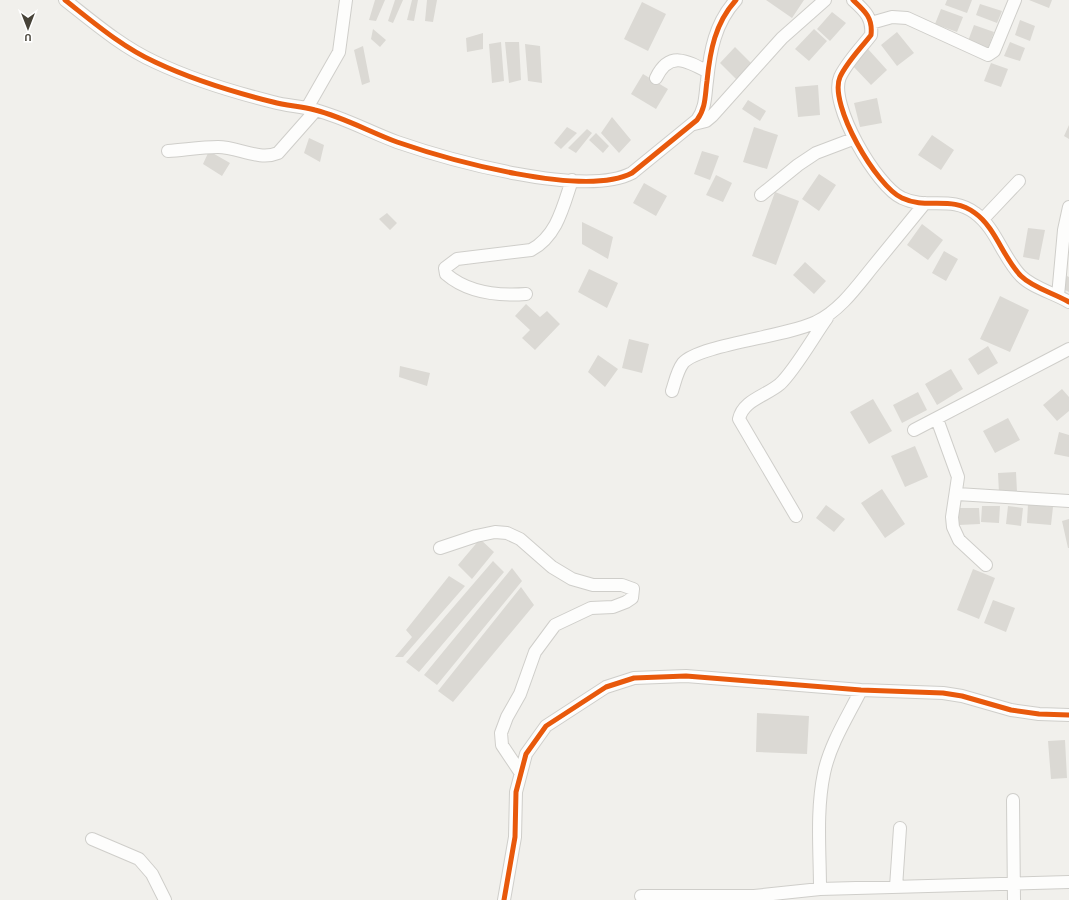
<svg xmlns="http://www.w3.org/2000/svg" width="1069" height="900" font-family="'Alegreya Sans',sans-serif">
  <rect width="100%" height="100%" fill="#f1f0ec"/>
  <path fill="#dbd9d4" d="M375 0H385L376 21 369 20Z
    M395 0H403L393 23 388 21Z
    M412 0H418L414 21 407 20Z
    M427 0H437L433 22 425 21Z
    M766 0H804L792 18Z
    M947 0H972L967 13 945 5Z
    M1029 0H1052L1049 8Z
    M642 2 666 14 648 51 624 39Z
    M980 4 1002 11 997 23 976 15Z
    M941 9 963 17 957 32 935 24Z
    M832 12 846 23 830 41 817 29Z
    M1020 20 1035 26 1030 41 1015 35Z
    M974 25 994 32 988 48 968 41Z
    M373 29 386 40 380 47 371 39Z
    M814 29 827 41 809 61 795 49Z
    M897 32 914 53 897 66 881 45Z
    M483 33V49L467 52 466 38Z
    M501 42 504 81 492 83 489 44Z
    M505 42H519L521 80 509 83Z
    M1010 42 1025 48 1020 61 1004 56Z
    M525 44 540 46 542 83 528 81Z
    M363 46 370 82 362 85 354 50Z
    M735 47 753 65 738 81 720 63Z
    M868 49 887 70 871 85 851 64Z
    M991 63 1008 69 1001 87 984 81Z
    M643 74 668 89 656 109 631 94Z
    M818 85 820 115 798 117 795 87Z
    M877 98 882 123 860 127 854 103Z
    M748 100 766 111 760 121 742 109Z
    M612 117 631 140 619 153 601 133Z
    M1069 125V139L1064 136Z
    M567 127 577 133 561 149 554 143Z
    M754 127 778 135 767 169 743 162Z
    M587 129 592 133 576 153 568 148Z
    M596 133 609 146 603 153 589 140Z
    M932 135 954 150 941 170 918 155Z
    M309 138 324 145 320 162 304 153Z
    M209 151 230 163 222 176 203 164Z
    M702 151 719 156 710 180 694 174Z
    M819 174 836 185 819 211 802 199Z
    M716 175 732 183 723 202 706 195Z
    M644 183 667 196 656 216 633 203Z
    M775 192 799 201 776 265 752 256Z
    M387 213 397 223 390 230 379 219Z
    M582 222 613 237 608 259 582 244Z
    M922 224 943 240 928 260 907 245Z
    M1028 228 1045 230 1039 260 1023 257Z
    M944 251 958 259 946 281 932 273Z
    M805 262 826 281 814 294 793 275Z
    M589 269 618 283 607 308 578 292Z
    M1067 276 1069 277V292L1061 288Z
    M1000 296 1029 310 1010 352 980 339Z
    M526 304 540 317 547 311 560 324 535 350 522 338 530 330 515 316Z
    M629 339 649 344 642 373 622 368Z
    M988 346 998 363 978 375 968 359Z
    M598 355 618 369 605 387 588 372Z
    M400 366 430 373 427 386 399 377Z
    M951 369 963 389 937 405 925 384Z
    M1062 389 1069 397V411L1057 421 1043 405Z
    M918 392 927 410 902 423 893 405Z
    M873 399 892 431 869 444 850 412Z
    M1008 418 1020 440 995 453 983 431Z
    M1059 432 1069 435V457L1054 454Z
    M915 446 928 477 905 487 891 456Z
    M1016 472 1017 492 999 493 998 473Z
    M882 489 905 524 885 538 861 503Z
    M1028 504 1053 507 1051 525 1027 523Z
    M826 505 845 519 834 532 816 518Z
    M982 506H1000L999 523 981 522Z
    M1008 506 1023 508 1021 526 1006 524Z
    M958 508H979L980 524 959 525Z
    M1069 519V548H1068L1062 521Z
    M480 539 494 552 472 579 458 565Z
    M493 561 504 572 419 672 406 662Z
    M512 568 522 581 437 685 424 675Z
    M973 569 995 578 979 619 957 610Z
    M449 576 465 586 403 657H395L412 637 406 630Z
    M521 587 534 605 453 702 438 691Z
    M993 600 1015 608 1006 632 984 623Z
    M757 713 809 716 807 754 756 752Z
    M1065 740 1067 778 1051 779 1048 741Z"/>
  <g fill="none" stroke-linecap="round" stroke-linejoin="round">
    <g stroke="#cfceca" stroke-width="14">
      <path id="minor" d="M65 0C93 22 122 47 155 62 193 80 233 92 273 102 287 106 301 106 315 110 343 117 370 132 397 142 449 160 584 198 632 173L697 120C706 108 705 95 707 81 710 51 715 23 736 0
        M853 0C865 11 873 18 871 35 861 48 847 62 840 77 828 104 877 187 902 198 927 210 951 195 975 213 996 228 1003 258 1021 276 1033 288 1054 293 1069 302
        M871 23 892 17 907 18 988 55 994 51 1015 0
        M656 78C669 51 686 60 708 72
        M694 124 706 121 712 116 782 38 825 0
        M168 151C184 150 201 147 218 147 238 147 259 161 278 153L316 110 307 108 339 52 346 0
        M761 195 798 165 816 153 853 139
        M983 219 1019 181
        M526 294C498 296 468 293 446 274L445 268 457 259 531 250C557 236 563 207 572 180
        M1058 296 1064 230 1069 207
        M672 391C675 382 677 371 683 363 698 345 789 336 816 322 839 311 855 289 871 269 889 247 907 225 925 203
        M937 419 958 477 952 517 953 527 959 540 986 565
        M914 430 1069 349
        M957 494 1069 501
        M796 516 739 419C743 400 766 396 780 384 795 370 814 336 827 318
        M440 548 476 536 495 532 507 533 520 539 552 567 572 579 593 585H622L633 589 632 598 626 602 613 607 591 608 555 625 535 652 520 694 507 717 501 733 502 745 520 772
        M1013 800 1014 900
        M92 839 139 859 152 874 165 900
        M896 887 900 828
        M820 889C820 851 816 811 824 773 830 744 848 716 861 690
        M641 896H754L820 889 1069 882
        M504 900 515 837 516 792 526 754 546 726 606 687 634 678 686 676 861 690 943 693 962 696 1011 710 1039 714 1069 715"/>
    </g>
    <use href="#minor" stroke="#fdfdfc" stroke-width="12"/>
    <g stroke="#fff" stroke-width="8">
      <path id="cycleway" d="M65 0C93 22 122 47 155 62 193 80 233 92 273 102 287 106 301 106 315 110 343 117 370 132 397 142 449 160 584 198 632 173L697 120C706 108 705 95 707 81 710 51 715 23 736 0
        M853 0C865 11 873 18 871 35 861 48 847 62 840 77 828 104 877 187 902 198 927 210 951 195 975 213 996 228 1003 258 1021 276 1033 288 1054 293 1069 302
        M504 900 515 837 516 792 526 754 546 726 606 687 634 678 686 676 861 690 943 693 962 696 1011 710 1039 714 1069 715"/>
    </g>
    <use href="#cycleway" stroke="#e8590c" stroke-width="5"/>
  </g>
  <g transform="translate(28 28) rotate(180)" stroke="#ffffff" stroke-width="3" paint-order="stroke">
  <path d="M0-3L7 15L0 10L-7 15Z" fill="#474338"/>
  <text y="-6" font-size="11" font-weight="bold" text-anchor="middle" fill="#474338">U</text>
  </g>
</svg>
